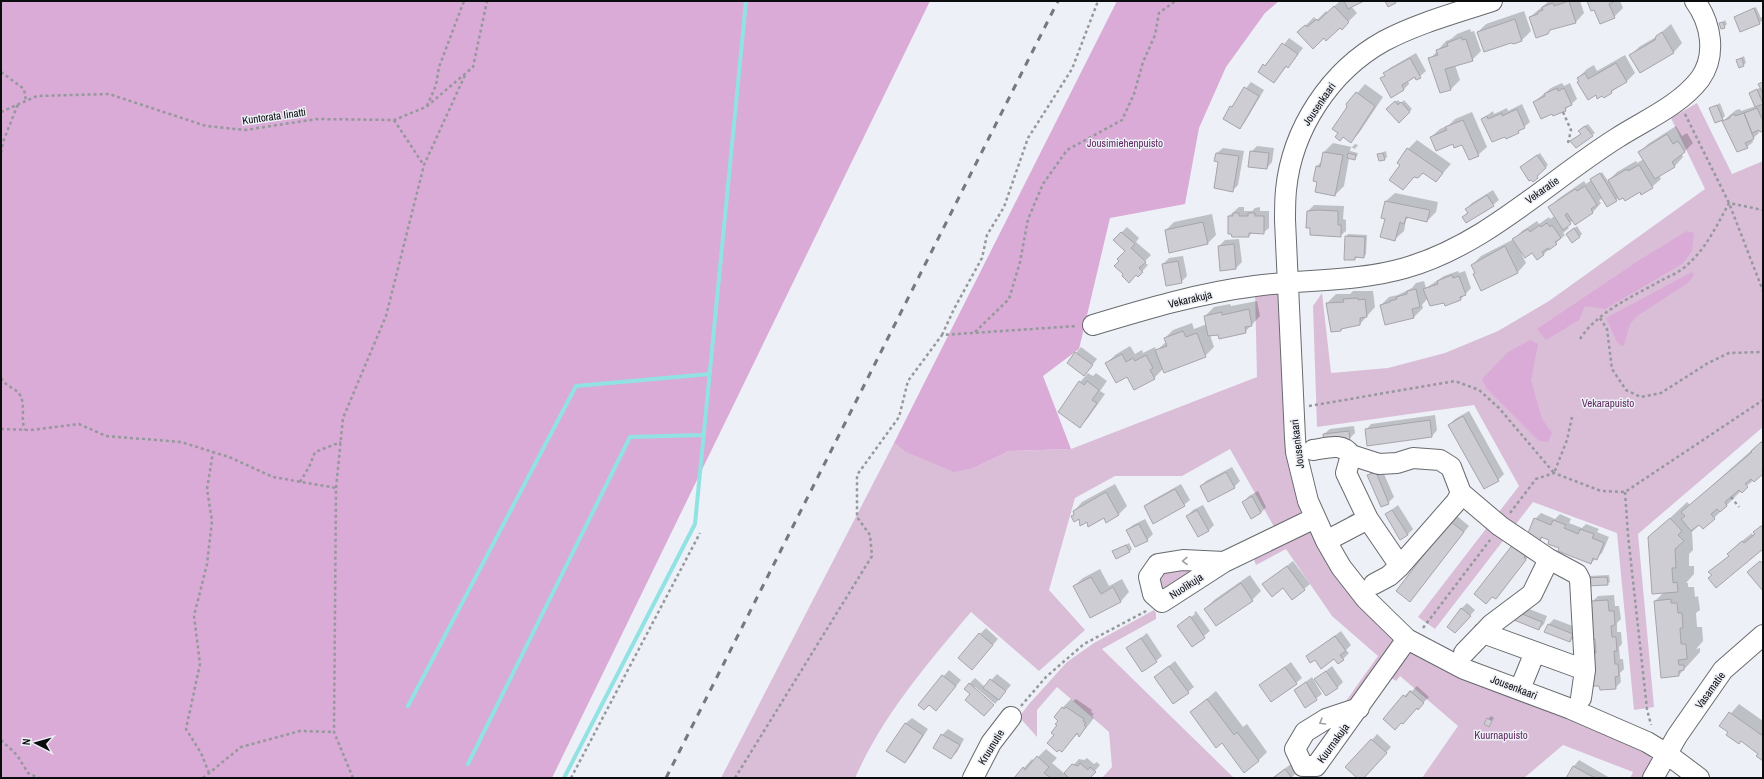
<svg xmlns="http://www.w3.org/2000/svg" width="1764" height="779" font-family="'Archivo Narrow',sans-serif">
  <rect width="100%" height="100%" fill="#edf0f6"/>
  <path fill="#dabed8" d="M1697 103 1732 174 1763 161V427L1638 534 1654 707 1634 710 1617 533 1533 502 1435 629 1418 617 1519 486 1474 405 1317 427 1313 306 1322 293 1331 373 1388 368 1445 353 1498 331 1549 301 1705 189 1671 118Z
    M1255 290 1276 292 1279 294 1302 510 1298 517 1277 532 1230 449 1182 476H1115L1075 498 1049 590 1085 630 1039 671 971 612C927 664 883 715 855 778H721L894 443 904 451 974 468 1009 451 1071 449 1257 377Z
    M1308 532 1312 533 1393 638V645L1363 695 1347 703 1346 701 1378 656 1332 616 1286 549 1256 565 1253 557Z
    M1210 566 1168 591 1158 590V568Z
    M1154 610 1156 613V619L1102 649 1234 778H1102L1112 767 1109 732 1057 687 1037 710V737L1021 719 1022 713 1029 704 1067 662 1094 643Z
    M1413 652 1649 751 1652 763 1646 778H1630L1633 772 1563 745 1524 778H1422L1458 726 1400 676 1396 681 1390 677 1404 655Z"/>
  <path fill="#d9abd6" d="M1 1H930L552 778H1Z
    M1117 1H1279L1265 13 1226 67 1199 128 1185 204 1110 218 1079 349 1043 376 1071 449 1009 451 974 468 954 472 904 451 894 443Z
    M1687 231 1694 233 1692 251 1682 264 1605 309 1585 306 1579 320 1546 340 1537 329 1641 259Z
    M1692 272 1694 275 1688 283 1637 316 1630 324 1624 345 1621 346 1617 342 1606 318Z
    M1530 340 1538 344 1531 380 1542 419 1552 433 1548 442 1539 441 1487 389 1482 379 1508 352Z"/>
  <path fill="#0003" d="M1340 1H1361L1351 6 1357 13 1342 28 1340 27 1324 37 1299 32 1314 17 1317 20 1326 11 1327 13Z
    M1549 1H1580L1584 13 1576 22 1552 28 1547 33 1530 17Z
    M1588 1H1620L1623 8 1614 17 1594 9Z
    M1756 7 1761 18 1763 16V22L1762 21 1759 23 1735 17Z
    M1524 11 1531 31 1522 40 1514 43 1478 32 1486 24Z
    M1725 20 1727 24 1724 27 1721 23Z
    M1671 24 1682 43 1674 52 1640 72 1630 56 1639 47 1656 37Z
    M1470 29 1471 32 1474 31 1481 51 1472 60 1455 65 1460 80 1451 89 1441 92 1430 59 1446 41 1451 39 1457 34Z
    M1289 38 1303 48 1293 61 1288 67 1287 66 1274 82 1259 72 1270 59 1271 61Z
    M1416 53 1426 71 1417 79 1415 76 1408 80 1409 84 1404 89 1391 96 1382 78 1385 75 1384 73 1390 68Z
    M1625 55 1635 73 1627 81 1604 97 1603 95 1596 94 1578 78 1587 69 1594 65 1597 71Z
    M1744 56 1746 63 1740 67 1737 60Z
    M1763 81V129L1758 130 1759 133 1752 139 1753 142 1747 147 1723 121 1736 110 1740 109 1741 111 1756 106 1750 93 1761 87 1760 84Z
    M1251 82 1264 90 1245 122 1240 128 1224 119 1231 107Z
    M1562 83 1564 86 1570 83 1577 99 1565 110 1534 102 1551 88Z
    M1365 84 1383 97 1359 133 1351 142 1339 133 1347 105Z
    M1398 100 1401 103 1404 100 1412 109 1399 122 1388 109Z
    M1720 103 1725 116 1722 119 1710 109Z
    M1522 104 1530 122 1518 132 1482 119 1493 111 1494 114 1507 108 1508 111Z
    M1472 112 1487 147 1478 155 1462 144 1431 137 1440 129 1449 125 1455 119Z
    M1588 124 1595 133 1592 135 1574 139 1581 134 1582 128Z
    M1676 126 1682 136 1687 133 1693 143 1682 154 1683 157 1675 166 1659 176 1661 179 1652 187 1619 197 1616 200 1602 198 1599 201 1601 203 1593 212 1576 224 1573 220 1567 226 1569 228 1563 233 1565 235 1544 254 1537 258 1532 251 1521 253 1526 263 1518 272 1482 290 1472 265 1481 256 1514 239 1522 231 1537 221 1539 224 1549 217 1550 219 1555 216 1549 208 1558 199 1584 181 1586 184 1602 172 1608 181 1617 172 1636 161 1637 163 1644 159 1640 152 1648 144Z
    M1417 140 1451 164 1436 181 1423 172 1415 176 1403 189 1401 165 1408 149Z
    M1333 143 1352 147 1355 144 1358 145 1355 149 1351 147 1350 151 1358 153 1357 156 1354 159 1349 158 1344 186 1335 195 1318 181H1314L1317 166 1322 161 1324 152Z
    M1257 146 1274 148 1272 162 1267 168 1251 152Z
    M1223 148 1244 151 1238 185 1233 190 1217 153Z
    M1386 151 1387 157 1384 159 1379 154Z
    M1540 153 1548 165 1539 173 1540 174 1533 180 1523 165Z
    M1493 190 1499 200 1493 205 1463 217 1468 212 1466 209 1472 203Z
    M1395 193 1438 202 1436 212 1427 221 1410 216 1406 220 1404 231 1395 239 1386 218V201Z
    M1314 205 1344 206 1343 219 1346 220V231L1340 236 1311 227 1308 211Z
    M1239 207H1244V211H1252L1255 208 1260 207V211H1269V228L1263 233 1253 232 1249 236 1229 216Z
    M1212 214 1216 235 1208 243 1166 230 1174 222Z
    M1577 226 1582 234 1579 237 1569 232Z
    M1127 227 1139 238 1136 242 1151 255 1144 262 1148 265 1138 276 1136 274H1125L1120 261 1126 251 1114 240Z
    M1348 234 1367 235 1366 254 1364 257 1358 256 1355 259H1345L1346 237Z
    M1239 239 1242 262 1236 268 1219 246 1225 240Z
    M1183 256 1187 276 1181 282 1163 264 1169 258Z
    M1458 271 1459 273 1465 271 1471 288 1461 299 1445 302 1428 298 1422 305 1423 308 1414 317 1386 324 1381 305 1389 297 1398 295 1412 288 1416 283 1424 281 1426 288 1444 276Z
    M1353 291H1373L1375 307 1360 324 1343 328 1341 330 1327 303 1336 294H1350Z
    M1257 301 1260 316 1245 332 1210 335 1214 347 1205 356 1163 369 1154 378 1127 376 1106 364 1115 355 1130 346 1135 354 1142 350 1143 353 1155 347 1156 351 1166 342 1165 338 1173 330 1192 323 1194 329 1207 324 1205 316 1214 307 1230 304 1231 306Z
    M1081 347 1097 359 1089 369 1068 363Z
    M1088 373 1093 376 1096 373 1107 381 1100 391 1105 394 1088 418 1080 426V382Z
    M1469 411 1504 474 1498 480 1484 488 1449 425 1455 419Z
    M1435 415 1437 430 1432 436 1366 430 1371 424Z
    M1354 426 1355 433 1349 439 1324 434 1330 429Z
    M1763 440V472L1741 491 1714 518 1700 524 1692 532 1693 550 1689 554V566H1694V574L1686 583H1688V587H1694L1695 597 1698 596 1700 610 1696 613 1697 627H1702L1703 641 1696 649 1700 648V652L1679 675 1655 601 1664 592 1649 538 1687 502 1690 505Z
    M1232 467 1240 481 1234 487 1201 486 1206 481Z
    M1381 467 1394 497 1388 503 1369 475 1374 470Z
    M1115 484 1127 506 1118 515 1087 521 1079 518 1075 514 1074 511 1082 502Z
    M1181 484 1190 500 1184 505 1145 506 1151 501Z
    M1258 491 1266 507 1261 513 1243 502 1249 496Z
    M1203 505 1214 525 1208 531 1187 516 1193 510Z
    M1398 505 1413 529 1407 535 1386 514Z
    M1360 510 1349 520 1348 517 1350 515Z
    M1541 513 1555 519 1560 514 1571 519 1569 523 1582 528 1586 524 1599 529 1597 532 1609 537 1602 553 1591 563 1560 548 1551 540 1543 537 1540 540 1535 519Z
    M1457 516 1469 526 1410 601 1451 522Z
    M1145 519 1153 534 1147 540 1127 530 1133 525Z
    M1763 524V547L1713 574 1710 572 1730 555 1737 545 1752 533 1753 535 1756 533 1755 532Z
    M1129 543 1132 549 1129 552 1113 551Z
    M1514 544 1531 553 1501 592Z
    M1293 561 1310 584 1304 589 1264 584Z
    M1100 569 1109 586 1122 579 1129 592 1121 601 1091 617 1074 586 1083 578Z
    M1250 575 1261 591 1252 600 1205 609 1214 600Z
    M1609 575 1610 582 1607 584 1586 585 1589 576Z
    M1614 595 1615 606H1619L1621 619 1617 623V632H1621L1622 644 1619 647 1620 659H1623L1624 669 1620 673 1621 682 1615 688 1592 654 1597 648 1596 637 1587 613 1593 608 1592 602 1598 596Z
    M1467 603 1475 610 1461 626V609Z
    M1524 607 1547 616 1544 624 1539 629 1515 620Z
    M1196 611 1210 631 1192 646 1178 626 1183 621V623L1195 614 1194 613Z
    M1554 619 1578 628 1575 635 1570 641 1548 625Z
    M986 628 998 639 977 663 980 634Z
    M1341 631 1351 645 1346 650 1349 653 1343 659 1315 658 1307 656Z
    M1147 633 1162 656 1156 661 1127 649Z
    M1175 661 1194 687 1188 692 1155 677Z
    M1291 662 1302 678 1296 683 1260 685Z
    M1332 666 1343 682 1337 688 1316 679Z
    M949 670 961 680 941 704 919 705Z
    M997 674 1011 685 995 704 975 687 971 694 969 684 975 678 985 687Z
    M1312 677 1322 694 1306 706 1295 690Z
    M1417 686 1429 697 1423 703 1402 722 1384 719 1410 690 1412 691Z
    M1216 691 1243 727 1247 724 1267 752 1258 761 1223 742 1191 712Z
    M1071 699 1073 701 1076 699 1092 710 1091 712 1094 714 1092 716 1094 718 1087 727 1079 735 1078 733 1062 751 1055 734 1062 708Z
    M1739 704 1763 721V760L1760 753 1721 725Z
    M1491 716 1494 718 1489 725 1488 719Z
    M912 718 928 729 910 757 905 762 888 751 906 723Z
    M948 729 964 739 957 752 951 758 942 735Z
    M1377 734 1391 747 1363 778H1359L1372 740Z
    M1046 749 1057 758 1052 763 1065 774 1079 759 1084 760 1087 758 1094 764 1097 762 1100 765 1089 778H1015L1032 759 1034 761Z
    M1579 760 1610 778H1567L1574 766Z
    M1291 764 1297 772 1291 778H1272Z"/>
  <g fill="none" stroke-linecap="round" stroke-linejoin="round">
    <path stroke="#92e2e3" stroke-width="4" d="M408 706 576 386 710 374
      M468 764 630 437 704 435
      M564 778 695 524 746 1"/>
  </g>
  <path fill="#cecdd3" stroke="#a7a5ab" d="M1344 1H1364L1348 9Z
    M1385 1H1395L1396 3 1388 7Z
    M1569 1 1576 23 1550 30 1548 34 1536 38 1529 17 1538 14V12L1543 10 1542 7 1553 3 1554 6Z
    M1587 1H1615L1609 4 1615 18 1600 24 1594 10 1591 11Z
    M1334 6 1349 22 1342 30 1340 28 1326 41 1324 38 1313 49 1297 32 1305 25 1307 27 1317 19 1318 21Z
    M1754 8 1760 24 1740 32 1734 17Z
    M1515 19 1522 41 1514 44 1511 43 1484 52 1477 32Z
    M1723 22 1725 28 1721 29 1719 23Z
    M1662 32 1674 53 1640 73 1629 55 1655 40 1656 36Z
    M1462 37V40L1466 39 1473 61 1445 69 1451 90 1440 93 1428 58 1438 55 1436 50 1448 46 1447 43Z
    M1282 43 1298 54 1288 68 1286 66 1274 83 1258 72 1263 64 1265 66Z
    M1410 58 1421 78 1416 80 1415 77 1402 85 1404 90 1391 98 1380 78 1385 76 1383 73Z
    M1742 58 1744 66 1739 68 1736 60Z
    M1616 63 1627 82 1611 91 1612 93 1604 98 1602 96 1597 99 1596 95 1588 100 1577 82 1579 81 1577 78 1585 73 1588 79Z
    M1763 82V93L1758 84Z
    M1244 87 1259 96 1240 129 1223 119 1230 106 1232 107Z
    M1557 88 1558 91 1564 88 1572 105 1565 108 1566 111 1563 112 1553 116 1552 114 1541 119 1533 102 1545 96 1544 94Z
    M1757 89 1763 104 1755 107 1749 93Z
    M1356 92 1375 106 1351 143 1343 137 1340 141 1335 137 1338 133 1332 129 1347 107 1346 104Z
    M1395 101 1398 105 1401 102 1410 112 1399 123 1386 109Z
    M1717 105 1723 120 1715 123 1709 108Z
    M1757 108 1763 121V131L1760 132 1759 130 1752 133 1744 113Z
    M1517 109 1525 128 1518 131 1519 133 1506 139 1505 137 1492 142 1481 119 1487 116 1488 119 1502 113V116Z
    M1744 113 1754 139 1745 143 1748 148 1737 152 1722 121 1730 118V116L1734 114 1735 116Z
    M1463 120 1479 156 1469 160 1462 145 1454 148 1453 144 1436 151 1430 137 1447 130 1445 127Z
    M1585 126 1593 136 1576 148 1570 141 1581 134 1578 131Z
    M1667 134 1673 144 1678 141 1685 152 1672 162 1675 167 1655 179 1638 152Z
    M1407 148 1443 173 1436 182 1423 173 1418 178 1414 177 1403 190 1389 180 1400 165 1397 163Z
    M1250 151 1269 153 1267 169 1248 167Z
    M1323 152 1343 155 1335 196 1315 192 1317 182 1313 181 1316 166 1320 167Z
    M1216 153 1239 156 1233 192 1214 188 1218 162 1214 161Z
    M1348 153 1356 155 1355 160 1347 158Z
    M1383 153 1385 160 1379 161 1377 154Z
    M1537 155 1546 168 1537 176 1538 178 1533 182 1531 180 1529 181 1520 167Z
    M1639 165 1653 188 1641 195 1640 192 1625 201 1623 198 1619 200 1608 180 1627 169 1628 171Z
    M1600 173 1617 201 1607 207 1590 179Z
    M1585 186 1597 205 1591 209 1593 213 1575 225 1567 213 1565 215 1571 224 1563 230 1548 207 1575 189 1577 191Z
    M1487 195 1494 206 1466 223 1462 217 1468 213 1465 209Z
    M1385 201 1430 210 1427 222 1406 217 1404 224 1400 222 1395 241 1380 237 1385 219 1381 218Z
    M1317 210 1338 211V225H1341V237L1310 235V228H1306L1307 211Z
    M1233 213H1239V216H1248V213H1255V216H1264V234L1249 233V237H1232L1231 234H1228V216H1233Z
    M1203 222 1208 244 1169 253 1165 230Z
    M1547 223 1550 227 1552 225 1561 238 1555 242 1557 244 1549 250 1548 248 1542 252 1544 255 1537 260 1532 253 1525 258 1512 239 1528 229 1530 232 1540 225 1541 227Z
    M1574 228 1580 237 1572 243 1566 234Z
    M1121 232 1135 244 1131 248 1146 262 1139 268 1143 272 1138 277 1136 275 1129 283 1122 276 1123 274 1114 266 1119 261 1117 259 1125 251 1113 240Z
    M1345 236 1365 237 1364 258 1355 257V260H1344Z
    M1234 244 1236 269 1220 271 1218 246Z
    M1505 246 1518 273 1481 291 1473 274 1475 273 1471 265Z
    M1178 261 1182 283 1166 286 1162 264Z
    M1452 275 1453 278 1459 276 1466 295 1460 297 1461 300 1445 306 1444 303 1430 306 1423 289 1438 284 1437 281Z
    M1416 289 1420 307 1412 309 1414 318 1385 325 1380 305 1390 302V301L1397 299 1396 297 1407 294V291Z
    M1358 298V300L1365 299 1367 317 1360 318V325L1341 329V331L1331 332 1326 303 1344 302 1343 299Z
    M1249 309 1252 326 1245 327 1246 333 1219 339 1218 335 1208 336 1204 316 1222 312V315Z
    M1183 331 1186 337 1197 333 1206 357 1164 373 1155 350 1167 346 1164 338Z
    M1075 352 1093 365 1084 376 1067 363Z
    M1122 354 1126 362 1133 358 1135 361 1146 355 1153 368 1150 370 1155 379 1134 390 1127 377 1116 383 1105 363Z
    M1079 381 1084 385 1087 381 1099 390 1092 400 1097 403 1080 428 1058 412Z
    M1463 416 1499 481 1484 489 1448 425Z
    M1430 420 1432 437 1367 446 1365 429Z
    M1349 431 1350 440 1324 443 1323 434Z
    M1761 442 1763 444V469L1762 470 1763 474 1754 482 1751 479 1745 484 1748 487 1742 493 1739 490 1725 502 1727 506 1720 512 1717 509 1711 514 1715 519 1703 529 1699 525 1691 531 1681 519 1685 516 1681 512 1752 452 1751 451Z
    M1226 472 1235 488 1208 502 1200 486Z
    M1376 472 1389 504 1381 507 1367 475Z
    M1175 489 1185 506 1153 524 1144 506Z
    M1106 492 1119 515 1106 523 1104 518 1088 527 1087 522 1080 526 1079 519 1074 522 1071 516 1074 515 1073 511Z
    M1252 496 1261 513 1251 519 1242 502Z
    M1197 510 1209 531 1198 537 1186 516Z
    M1392 510 1408 535 1400 540 1385 514Z
    M1534 518 1551 525 1553 520 1566 525 1564 528 1578 534 1580 529 1594 534 1592 538 1604 543 1597 560 1593 558 1591 564 1558 551 1559 548 1548 544 1549 540 1541 537 1540 541 1531 538 1532 535 1528 533Z
    M1670 518 1682 531 1678 535 1684 541 1675 549 1676 568H1672L1673 583 1677 582 1678 592 1652 594 1648 537Z
    M1450 521 1464 532 1410 602 1396 591Z
    M1139 524 1148 541 1135 547 1126 530Z
    M1761 526 1763 527V549L1716 588 1708 578 1712 575 1708 572 1729 556 1727 554 1742 541 1744 543 1755 534 1753 532Z
    M1514 543 1527 554 1524 557 1526 560 1496 599 1492 597 1486 604 1474 594Z
    M1126 545 1130 552 1116 559 1112 551Z
    M1760 561 1763 564V591L1747 572Z
    M1287 566 1305 590 1292 600 1283 588 1272 597 1262 584Z
    M1091 577 1101 594 1113 587 1121 602 1090 618 1073 586Z
    M1607 577 1608 585 1586 586 1585 578Z
    M1241 583 1253 601 1216 626 1204 609Z
    M1671 599V603H1677L1678 613H1682L1683 628H1680L1681 644H1686L1687 659 1678 660 1679 665H1684V670L1679 671V676L1661 678 1654 601Z
    M1608 600 1609 611H1614L1615 625 1611 626 1612 637H1616L1617 651H1614L1615 664H1618L1619 676 1615 677 1616 689 1600 690 1599 686H1593L1591 653H1596L1595 639H1591L1586 613H1592L1591 601Z
    M1461 608 1471 616 1455 633 1447 627Z
    M1517 612 1542 622 1539 630 1514 620Z
    M1190 616 1205 638 1192 647 1177 626Z
    M1548 624 1573 634 1570 642 1544 632Z
    M979 633 993 645 972 670 958 658Z
    M1335 636 1346 651 1340 655 1344 660 1338 664 1334 659 1321 669 1315 660 1310 663 1306 656Z
    M1141 638 1157 662 1142 672 1126 648Z
    M1169 666 1189 693 1173 704 1154 677Z
    M1285 667 1297 684 1271 702 1259 685Z
    M1326 671 1338 688 1326 696 1314 679Z
    M942 675 956 686 936 711 929 705 924 710 918 705Z
    M990 679 1006 691 999 700 983 688Z
    M1306 682 1317 700 1305 708 1294 690Z
    M969 683 994 705 984 716 965 700 970 694 964 689Z
    M1410 691 1424 703 1418 710 1417 708 1403 724 1401 723 1395 730 1383 719 1403 695 1406 697Z
    M1207 699 1234 735 1237 732 1259 761 1244 773 1222 743 1216 748 1190 712Z
    M1062 707 1064 709 1066 707 1084 719 1083 721 1086 723 1084 725 1086 727 1079 737 1077 733 1062 752 1059 750 1057 752 1047 743 1054 735 1051 733 1057 725 1055 724 1058 721 1054 717Z
    M1729 712 1763 736V761L1756 756 1758 754 1741 741 1739 744 1726 735 1728 732 1719 726Z
    M1487 718 1492 721 1489 727 1484 724Z
    M905 723 923 735 905 763 886 751Z
    M941 734 960 745 951 759 933 748Z
    M1371 739 1387 753 1364 778H1357L1345 767Z
    M1037 756 1049 767 1044 773 1051 778H1014L1023 767 1025 770Z
    M1080 763 1088 770 1090 767 1096 772 1090 778H1069L1064 773 1072 764 1078 766Z
    M1573 766 1595 778H1566Z
    M1285 769 1292 778H1273Z"/>
  <g fill="none" stroke-linecap="round" stroke-linejoin="round">
    <g stroke="#676a6e" stroke-width="22">
      <path id="minor" d="M1492 1C1456 13 1418 23 1384 41 1330 71 1292 129 1286 190 1285 200 1285 210 1285 220L1295 438 1296 452 1308 501 1326 541 1341 567 1366 599 1407 639 1464 669 1571 709 1647 742 1667 754 1699 778
        M1093 325C1146 309 1199 293 1255 286 1305 279 1356 282 1405 268 1486 245 1547 182 1617 138 1645 120 1679 106 1700 79 1717 55 1711 23 1695 1
        M1313 450C1327 448 1342 442 1351 455L1346 473 1368 519 1400 566 1389 576 1374 584
        M1351 455 1379 464 1397 463 1413 458 1440 460 1451 467 1461 493 1456 502 1400 566
        M1461 493 1500 526 1549 559
        M1326 541 1368 519
        M1224 562 1183 560 1158 564 1149 577 1153 594 1162 602 1224 562 1315 518
        M1483 633 1585 670
        M1464 653 1492 624 1532 594 1549 559 1577 574 1580 580 1585 670 1581 698
        M1520 689 1535 652
        M1359 708 1326 719 1305 732 1295 749 1303 766H1316L1407 639
        M973 778 991 743 1011 717
        M1653 778 1677 736 1723 670 1763 635"/>
    </g>
    <path stroke="#95989c" stroke-width="2.5" stroke-dasharray="3 3" stroke-linecap="butt" d="M1 72 24 89 26 101
      M427 106 436 85 439 67 464 1
      M1 112 37 96 109 94 206 126 245 130 317 119 394 120 426 107 473 67 487 1
      M1563 112 1571 130 1568 143
      M1685 114 1729 203 1763 291
      M394 120 423 164
      M1 153 3 142 18 104
      M1600 318 1607 329 1612 369 1626 390 1641 397 1661 393 1708 363 1729 353 1763 352
      M975 332 1009 299 1020 262 1028 219 1043 184 1067 150 1122 120 1134 94 1143 62 1155 35 1159 13 1174 2 1178 1
      M942 335 954 309 982 258 987 235 1004 207 1028 138 1072 69 1098 1
      M1580 339C1598 311 1634 296 1662 280 1668 277 1675 274 1681 270 1704 253 1716 227 1729 203L1763 210
      M1 378C6 387 16 388 20 395 26 406 20 419 25 430
      M1309 406 1455 381 1479 390 1499 408 1554 473 1567 440 1572 417
      M1 429 31 430 79 424 106 436 181 442 229 457 273 477 336 488
      M300 482 309 467 315 452 341 442
      M1625 492 1628 535 1647 709 1651 725
      M1731 497 1739 507
      M1510 513 1536 479 1554 473 1601 491 1625 492 1763 400
      M1423 628 1490 540
      M1021 706 1046 677 1084 644 1148 610
      M1 740 17 755 28 773 39 778
      M209 773 201 753 186 729 200 664 194 616 207 564 212 521 207 489 213 452
      M203 778 241 747 300 731 334 732
      M353 778 334 732 336 488 343 418 386 316 424 165 466 73
      M571 778 700 533
      M735 778 872 556 870 535 857 517V475L899 417 908 381 942 335 1077 326"/>
    <use href="#minor" stroke="#fff" stroke-width="20"/>
    <path stroke="#76787c" stroke-width="3" stroke-dasharray="7 7" stroke-linecap="butt" d="M666 778 1058 1"/>
  </g>
  <defs><path id="oneway-chevron" d="M-2-3.5L2.5 0L-2 3.5" fill="none" stroke-width="1.6" stroke-linecap="round" stroke-linejoin="round"/></defs>
  <g stroke="#9d9e9e">
    <use href="#oneway-chevron" transform="translate(1185 561) rotate(179)"/>
    <use href="#oneway-chevron" transform="translate(1322 722) rotate(150)"/>
  </g>
  <g text-anchor="middle" stroke-width="3" stroke-linejoin="round" paint-order="stroke">
    <g font-size="11" fill="#0b0c0d" stroke="#edf0f6">
      <text transform="translate(1319 104) rotate(-56)" y="4">Jousenkaari</text>
      <text transform="translate(274 116) rotate(-8)" y="4">Kuntorata Iinatti</text>
      <text transform="translate(1542 190) rotate(-35)" y="4">Vekaratie</text>
      <text transform="translate(1190 299) rotate(-13)" y="4">Vekarakuja</text>
      <text transform="translate(1297 444) rotate(-97)" y="4">Jousenkaari</text>
      <text transform="translate(1186 586) rotate(-33)" y="4">Nuolikuja</text>
      <text transform="translate(1514 687) rotate(21)" y="4">Jousenkaari</text>
      <text transform="translate(1710 690) rotate(-54)" y="4">Vasamatie</text>
      <text transform="translate(1333 743) rotate(-54)" y="4">Kuurnakuja</text>
      <text transform="translate(991 747) rotate(-58)" y="4">Kruunutie</text>
    </g>
    <g font-size="11" fill="#622b61" stroke="#edf0f6">
      <text x="1125" y="147">Jousimiehenpuisto</text>
      <text x="1608" y="407">Vekarapuisto</text>
      <text x="1501" y="739">Kuurnapuisto</text>
    </g>
  </g>
  <rect width="1764" height="779" fill="none" stroke="#0b0c0d" stroke-width="4"/>
  <g transform="translate(36 743) rotate(276)" stroke="#edf0f6" stroke-width="3" paint-order="stroke">
  <path d="M0-3L7 15L0 10L-7 15Z" fill="#0b0c0d"/>
  <text y="-6" font-size="11" font-weight="bold" text-anchor="middle" fill="#0b0c0d">N</text>
  </g>
</svg>
